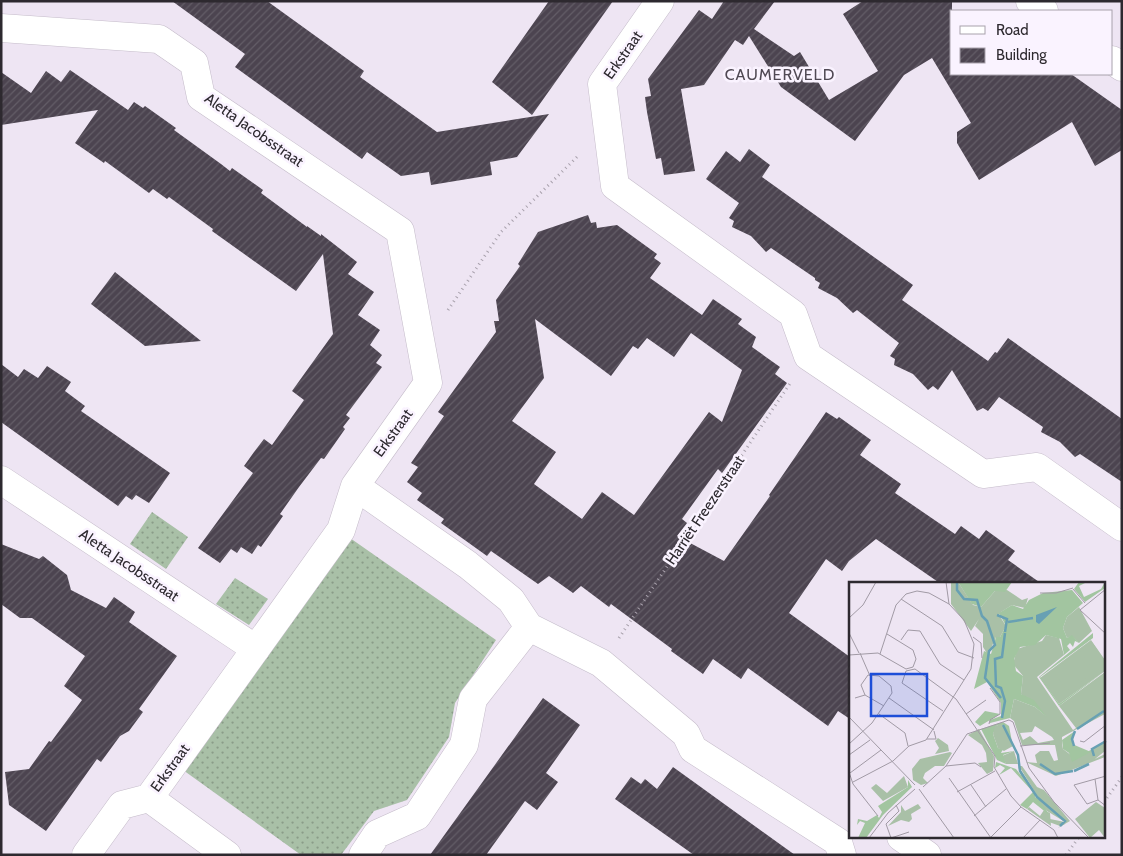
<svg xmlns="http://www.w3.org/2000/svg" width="1123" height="856" font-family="Cabin,sans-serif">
  <defs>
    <pattern id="grass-dots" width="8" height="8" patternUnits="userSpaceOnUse" patternTransform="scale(1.25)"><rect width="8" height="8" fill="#a9c0a7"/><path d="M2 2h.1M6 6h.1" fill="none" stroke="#8a9c88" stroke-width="1.8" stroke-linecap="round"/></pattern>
    <pattern id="building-hatch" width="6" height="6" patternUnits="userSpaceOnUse" patternTransform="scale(1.25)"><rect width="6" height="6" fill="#4c4450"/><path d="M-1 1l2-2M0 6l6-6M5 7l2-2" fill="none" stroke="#635d67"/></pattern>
  </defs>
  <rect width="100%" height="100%" fill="#eee5f3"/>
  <path fill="url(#grass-dots)" d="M152 512 188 537 166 569 130 544Z
    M350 538 496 640 455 703 449 737 407 800 374 811 341 855H301L183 770Z
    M235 578 268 599 249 625 216 604Z"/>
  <path fill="url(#building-hatch)" fill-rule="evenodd" d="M172 1H267L364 71 360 77 437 132 549 114 517 157 490 162 492 175 431 185 429 172 401 176 367 152 362 159 235 67 245 54Z
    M549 1H613L532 115 492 82Z
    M724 1H775L754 29 794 56 800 52 829 100 878 71 843 14 863 1H952V74H1071L1122 110V150L1095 166 1072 122 979 180 957 143V132L971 123 932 58 904 75 855 141 781 87 749 36 743 45 735 40 704 85 681 89 695 171 664 175 661 158 656 159 647 112 645 97 651 96 648 79 699 10 712 19Z
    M70 70 128 110 134 102 143 108 145 106 176 128 174 130 221 164 230 171 232 168 263 190 261 193 307 227V226L321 236V234L357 262 348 274 374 292 358 315 380 330 370 345 382 355 376 363 382 367 346 415 350 418 343 427 345 429 324 459 321 458 299 487 280 514 283 516 271 533 261 547 258 545 252 554 241 547 237 553 231 549 220 563 198 548 253 473 244 466 254 452 264 439 272 445 304 400 292 391 333 334 323 254 296 291 212 231 213 229 169 197 167 199 153 189 149 193 105 161 104 163 75 143 98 110 1 125V72L31 93 46 71 61 82Z
    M749 149 770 165 762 177 913 285 902 300 988 361 995 352 997 353 1008 338 1122 419V482L1080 454 1075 457 1060 442 1041 432 1043 427 999 397 988 411 983 408 977 411 952 370 938 390 933 386 928 390 913 374 894 365 895 359 890 356 899 343 857 310 853 313 837 298 818 288 820 283 815 280V278L771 248 766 252 751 236 732 227 734 221 729 218 739 203 706 179 726 151 740 162Z
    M588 215 591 223 596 222 597 228 617 225 657 254 654 258 661 263 650 278 702 315 713 299 742 319 738 324 756 337 752 347 780 367 775 374 787 383 722 473 718 469 682 519 687 523 677 536 724 561 770 496 769 495 826 412 837 419 839 417 871 440 860 455 901 484 895 493 955 534 961 526 979 539 986 530 1015 551 1008 560 1042 584H941L876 539 849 561 842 571 826 559 789 613 850 657V719L838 711 828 726 748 668 741 679 713 659 703 674 671 651 672 649 611 604 609 607 581 586 573 593 549 576 538 584 491 551 487 556 441 523 444 519 417 500 422 493 407 482 418 467 411 463 444 416 438 412 496 332 494 321H499L496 300 520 266 518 264 538 232ZM535 319 611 376 633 346 638 349 647 338 674 357 691 333 742 370 722 422 709 412 634 515 602 492 582 519 534 484 556 452 512 421 544 378Z
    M115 272 201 341 145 346 91 304Z
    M1 364 18 377 24 369 38 378 47 366 71 382 65 391 85 406 81 411 170 473 149 503 136 495 132 500 126 496 118 506 1 422Z
    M1 544 39 559 43 556 67 575 71 590 106 608 114 597 135 612 129 622 177 656 139 709 143 712 129 731 120 736 101 762 97 759 46 831 9 805 5 772 29 769 49 741 51 742 82 700 64 686 85 656 32 618H20L1 604Z
    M543 698 580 725 546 773 558 782 537 810 525 801 486 855H430Z
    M673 767 698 785 795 855H694L615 799 631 777 641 784 645 779 657 789Z"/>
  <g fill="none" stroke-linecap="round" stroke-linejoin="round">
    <g stroke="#c5bcca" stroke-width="29">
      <path id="street" d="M660 1 602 84 615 186 793 314 808 356 983 474 1037 467 1122 527
        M1030 1 1044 11
        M1 28 159 39 194 63 201 97 400 231 428 383 355 486 341 530 149 798 122 805 86 855
        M1112 60 1122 67
        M1 480 256 649
        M355 486 468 565 511 600 529 627 601 663 686 734 693 749 838 842 842 855
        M149 798 227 855
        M901 837 927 855
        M363 855 377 834 417 816 464 745 473 699 529 627"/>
    </g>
    <path stroke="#a8a1ac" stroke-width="3" stroke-dasharray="1 4" stroke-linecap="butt" d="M448 310 501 232 579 155
      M619 638 791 382
      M1104 802 1122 777
      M1066 855 1079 837"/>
    <use href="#street" stroke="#fff" stroke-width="28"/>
  </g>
  <g text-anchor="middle" stroke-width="5" stroke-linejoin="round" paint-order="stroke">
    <g font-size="15" fill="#2d292f" stroke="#faf3ff">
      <text transform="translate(623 55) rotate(-55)" y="5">Erkstraat</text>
      <text transform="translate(254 130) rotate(35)" y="5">Aletta Jacobsstraat</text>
      <text transform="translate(393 433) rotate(-54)" y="5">Erkstraat</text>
      <text transform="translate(705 510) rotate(-56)" y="5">Harriët Freezerstraat</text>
      <text transform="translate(129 565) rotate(34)" y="5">Aletta Jacobsstraat</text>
      <text transform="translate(170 768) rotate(-54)" y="5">Erkstraat</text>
    </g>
    <g font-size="16" letter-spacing="1" fill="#504954" stroke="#faf3ff">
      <text x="780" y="80">CAUMERVELD</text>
    </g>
  </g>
  <g transform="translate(849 582)">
    <rect width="256" height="256" fill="#eee5f3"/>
    <path d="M102 0H109L124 23 132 25 146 9 158 8 173 18 179 16 176 26 163 23 152 30 150 33 157 44 151 55H147L139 73 134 65V52L126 44 130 37 122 49 102 22ZM230 25 243 49 230 61 223 54 218 56 214 46 218 35ZM197 53 210 56 215 73 188 95 224 148 227 146 210 124 256 90V132L213 155V163L214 167 227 177 256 159V169L246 177 256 172V175L207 194 177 180 188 181 186 173 191 169H200L205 179 209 178 206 163H173L165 139 161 136 165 117 186 125 197 134 172 112 174 94 164 82 168 67 193 59ZM186 144 203 155 205 158 189 161 181 154 174 158 171 151 183 150ZM242 58 256 78V89L210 122 191 96ZM130 147 145 174 144 189 138 192 129 181 138 180 137 171 133 163 119 153ZM89 156 99 163 100 169 86 172 90 166 86 159ZM165 169 169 182H157L153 174ZM101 170 103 171 95 184H86L76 191 74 196 79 201 72 203 64 198 63 187 71 177ZM170 184H173L188 205 195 208 221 239 209 246 216 239 189 215ZM55 194 59 205 34 219 22 206 27 202 38 211ZM247 220 256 226V256L250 248 241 256 226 237ZM52 223 56 229 69 222 72 226 62 232 63 237 60 240 52 238 39 244 52 230ZM180 225 191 234 195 228 201 231 202 244 178 227Z" fill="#a9c0a7" fill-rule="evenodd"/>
    <path d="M109 0 150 1 163 0 156 10 146 9 132 25 123 22ZM230 0H238L230 4 235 15 252 7 256 0V6L236 20 225 7ZM223 8 234 21 218 35 214 46 218 56 223 53 230 61 226 59 224 65 221 61 218 64 221 68 215 73 212 57 197 53 186 63 171 65 165 77 167 89 174 94 172 112 185 118 197 134 186 125 165 117 161 136 141 141V138L152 134V121L138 100 125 107 135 69 142 72 147 55H151L157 44 150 31 163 23 174 27 180 18 194 11ZM244 51V56L191 95 210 122 256 89 210 124 190 95ZM136 129 151 132 131 144 126 140ZM154 140 160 144 164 165 154 143H148L144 152 149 166 154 167 152 171 165 169 154 173 157 182 148 178 132 147ZM226 149 223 162 242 170 223 180 220 171 214 167 213 158ZM147 180 167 187 186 211V215L195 221 199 232 184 220 178 227 171 223 184 210 162 186 150 193 156 186 151 183 146 186ZM59 198 63 205 34 233 17 256H9L16 241 11 239 8 243 9 237 18 239 28 233 30 236 33 230 29 224 59 205Z" fill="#a2c5a0"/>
    <path d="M152 142 157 147 164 164 155 169 149 166 144 152 146 144ZM169 184 189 215 216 238V242L211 244 200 240 201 237 216 240 198 229 172 194Z" fill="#a9c0a7"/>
    <path d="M243 60 256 79V83L246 90 231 69ZM229 71 243 91 231 100 228 96 231 101 218 109 204 89Z" fill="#a9c0a7"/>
    <path d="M208 25 190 42 187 40V33Z" fill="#68a0b3"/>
    <path fill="none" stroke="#68a0b3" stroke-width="2.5" d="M108 0V8L115 17 128 18 133 34 138 39 146 63 140 69 136 96 152 116M148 33 158 37 156 50M159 40 184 36M153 136 156 119 152 106 147 104 146 77 153 75 156 51M154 143 169 173 171 189 188 215 216 239 211 244M228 147 255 129M225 164 223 157 226 149M245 174 243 167 257 159M191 182 206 192 224 189M225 189 240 182"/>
    <path fill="none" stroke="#a19aa5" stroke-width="1" d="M97 0 100 22M224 7 236 21M257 7 231 28 257 52M191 11H207L224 6M52 17 93 44 109 70 125 76M0 36 14 23 27 0M0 51 10 71M124 55 132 61 133 76M52 58 59 48 71 49 91 82 115 98M11 71 21 94M0 73 29 71 57 87 64 85 67 77 64 68 38 52M16 113 35 124M40 116 85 148M94 129 53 101 57 89 66 87 107 117 146 174 145 185 162 214 172 225 205 248 209 256M30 132 56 151 59 164M117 132 137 118M0 135 66 203M140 142 141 138 151 132V120L141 106M78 157H87L85 149M231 159 235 160 257 143M0 162 23 141 43 111 42 104 30 94 19 93 12 103 16 113 6 116M171 164 201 161M0 173 21 158M97 184 126 181 132 185M0 190 4 202 29 234M1 191 32 168M100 196 142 256M246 197 249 218 257 224M4 200 44 179 60 164 77 158 122 87 125 62 115 38 100 22 80 11 68 9 57 12 47 23 31 72M122 203 137 225M74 205 97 184 118 152 160 138 164 140 180 186 205 220 240 256M70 207 105 256M108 210 146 189M249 218 238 222 225 203 257 194M125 234 157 207M20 256 39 231 66 207M42 256 37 242 50 229 47 223M42 256 60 250M141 256 172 225M174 256 191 238"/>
    <path fill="#1d4ed8" fill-opacity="0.15" stroke="#1d4ed8" stroke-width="2.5" d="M22 92H78V134H22Z"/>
    <rect width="256" height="256" fill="none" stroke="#2d292f" stroke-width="2.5"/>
  </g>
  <rect width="1123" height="856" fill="none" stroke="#2d292f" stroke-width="5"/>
  <rect x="950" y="10" width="162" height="65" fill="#faf3ff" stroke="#a8a2ac"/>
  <rect x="960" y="26" width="25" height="8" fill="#ffffff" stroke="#a8a2ac"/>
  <text x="996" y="35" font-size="15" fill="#2d292f">Road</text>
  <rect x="960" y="48" width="25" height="15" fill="url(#building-hatch)" stroke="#a8a2ac"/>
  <text x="996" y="60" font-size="15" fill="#2d292f">Building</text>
</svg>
